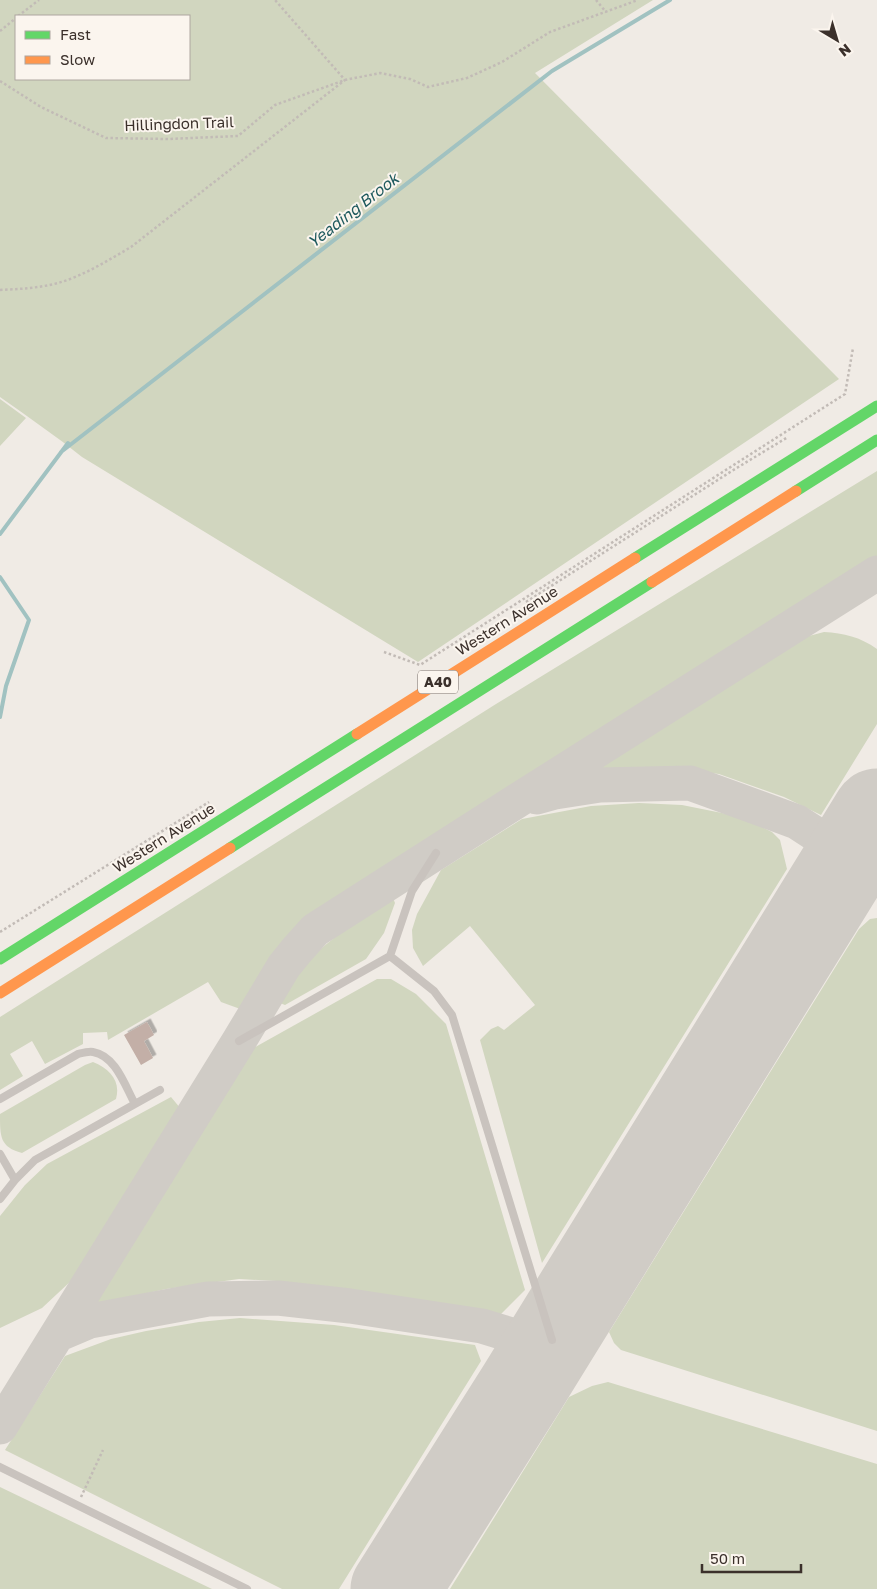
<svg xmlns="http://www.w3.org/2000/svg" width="877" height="1589" font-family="'Golos Text',sans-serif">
  <defs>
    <filter id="shadow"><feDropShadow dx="3.5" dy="-3.5" stdDeviation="0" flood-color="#0004"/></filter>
  </defs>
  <rect width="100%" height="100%" fill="#f0ebe5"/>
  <path fill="#d1d6bf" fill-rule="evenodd" d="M0 0H653L535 73 839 379 418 662 82 457C56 436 28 417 0 397ZM16 16H189V79H16Z
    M0 399 26 418 0 446Z
    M877 471V557L316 914 295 930 277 954 243 1010 221 1002 208 982 108 1040 107 1032 83 1033V1044L45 1064 32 1041 10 1054 23 1076 0 1090V1017L496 704Z
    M824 632C844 633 860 637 877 649V724L821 815 784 797 719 774 687 770 597 772V769L792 644 809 636Z
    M639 803 682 805 742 817 772 832 780 840 787 869 542 1263 480 1040 491 1029 498 1026 504 1030 535 1005 470 926 423 966 413 948 412 930 417 914 441 870 522 819 591 806Z
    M393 898 395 903 384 933 366 959 285 1005 280 1003C288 990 295 975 306 964 330 937 362 918 393 898Z
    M877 918V1431L621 1350 614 1343 609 1332 859 929 870 919Z
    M377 979H391L416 994 446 1024 525 1290 498 1317 276 1281 239 1279 166 1289 94 1305 250 1050Z
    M93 1062C110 1069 121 1081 116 1099L22 1153C0 1147 0 1137 0 1114L85 1065Z
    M171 1097 181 1109 72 1280 42 1308 0 1328V1216L25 1185 47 1164Z
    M240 1318 334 1325 475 1345 481 1361 339 1589H282L5 1450 65 1356 111 1339 146 1331 199 1322Z
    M608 1382 877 1464V1589H450L569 1397 592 1386Z
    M0 1487 212 1589H0Z"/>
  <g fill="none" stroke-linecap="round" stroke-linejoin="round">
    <path stroke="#a1c2c1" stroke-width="4" d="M61 452 552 71 670 0
      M0 534 68 443
      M0 577 29 620 6 686 0 717"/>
    <path stroke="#d0ccc6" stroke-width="35" d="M537 797 555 792 600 785 690 783 797 822 823 839 832 854 833 867 825 897
      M57 1335 90 1321 208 1299 278 1298 350 1306 482 1326 508 1334 521 1347 524 1358 526 1370 522 1388
      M0 1427 239 1041 284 966 297 950 315 930 512 804 877 573"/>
    <path stroke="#d0ccc6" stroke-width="89" d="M395 1589 522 1388 877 813"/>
  </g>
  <path fill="#c3afa7" filter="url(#shadow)" d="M147 1022 154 1035 144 1041 153 1058 141 1065 124 1035Z"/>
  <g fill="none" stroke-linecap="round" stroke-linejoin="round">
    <path stroke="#c2bbb6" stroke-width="2.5" stroke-dasharray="2.5 2.5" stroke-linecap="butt" d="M596 0 606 12
      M18 16 39 0
      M0 31 16 18
      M0 81 41 107 106 138 168 139 238 136 275 105 345 80 380 73 410 79 428 87 467 78 502 62 550 32 638 0
      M0 290C20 289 39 288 58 283 83 276 109 260 131 247L345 80 275 0
      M526 602 735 469 788 437
      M384 652 420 665 845 394 853 348
      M0 932 209 802
      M81 1497 103 1450"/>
    <path stroke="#c9c3be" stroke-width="8" d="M390 956 434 991 452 1015 552 1340
      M239 1041 390 956 412 891 436 853
      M0 1099 78 1054C82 1053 89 1051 93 1052 116 1056 125 1086 135 1104
      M0 1154 15 1180
      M0 1199 15 1180 35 1160 160 1090
      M0 1467 247 1589"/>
    <path stroke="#63d668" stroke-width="11" d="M796 491 877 440
      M635 558 877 406
      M230 848 652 582
      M0 959 357 734"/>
    <path stroke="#ff974d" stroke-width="11" d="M652 582 796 491
      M357 734 635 558
      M0 993 230 848"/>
  </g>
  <g text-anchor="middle" stroke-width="4" stroke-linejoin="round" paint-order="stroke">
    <rect fill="#fbf5ee" stroke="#756b66" stroke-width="1" x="418" y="670.5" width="40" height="23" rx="4"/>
    <g font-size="14" font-weight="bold" fill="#3b302b">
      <text x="438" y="687">A40</text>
    </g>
    <g font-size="15" fill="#3b302b" stroke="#fbf5ee">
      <text transform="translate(179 124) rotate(-2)" y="5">Hillingdon Trail</text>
      <text transform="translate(507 621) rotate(-32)" y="5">Western Avenue</text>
      <text transform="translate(164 838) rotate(-32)" y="5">Western Avenue</text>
    </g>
    <g font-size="16" font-style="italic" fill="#1f5a5e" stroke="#fbf5ee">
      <text transform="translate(353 210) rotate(-38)" y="6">Yeading Brook</text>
    </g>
  </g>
  <rect x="15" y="15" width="175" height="65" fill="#fbf5ee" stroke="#aea6a0"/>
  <rect x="25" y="31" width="25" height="8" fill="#63d668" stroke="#aea6a0"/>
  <text x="60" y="40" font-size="15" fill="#3b302b">Fast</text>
  <rect x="25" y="56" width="25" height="8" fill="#ff974d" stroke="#aea6a0"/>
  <text x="60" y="65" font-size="15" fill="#3b302b">Slow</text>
  <g transform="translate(837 40) rotate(142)" stroke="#fbf5ee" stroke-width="4" paint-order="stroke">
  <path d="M0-4L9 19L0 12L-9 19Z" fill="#3b302b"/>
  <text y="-8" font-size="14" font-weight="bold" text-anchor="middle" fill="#3b302b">N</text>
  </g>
  <path d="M702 1564v8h99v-8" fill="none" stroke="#3b302b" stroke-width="2.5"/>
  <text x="710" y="1564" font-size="15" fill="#3b302b" stroke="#fbf5ee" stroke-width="4" paint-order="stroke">50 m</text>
</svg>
